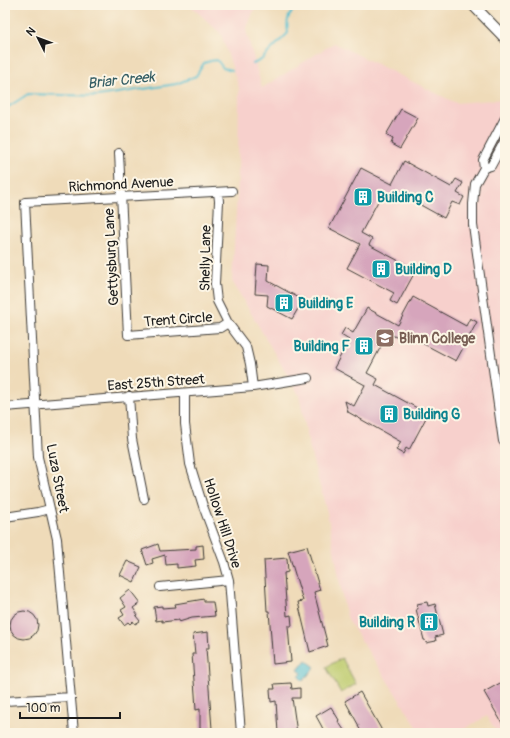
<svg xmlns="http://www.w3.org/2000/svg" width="510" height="738" font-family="Pangolin,sans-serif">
  <rect width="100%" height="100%" fill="#fcf5e5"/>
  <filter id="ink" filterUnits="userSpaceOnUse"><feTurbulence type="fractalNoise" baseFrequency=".025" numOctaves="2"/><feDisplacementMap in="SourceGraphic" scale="8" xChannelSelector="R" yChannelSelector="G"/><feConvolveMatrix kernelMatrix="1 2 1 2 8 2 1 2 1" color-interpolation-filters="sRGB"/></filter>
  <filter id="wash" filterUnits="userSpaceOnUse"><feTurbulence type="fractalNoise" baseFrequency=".012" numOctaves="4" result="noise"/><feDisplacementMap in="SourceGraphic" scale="16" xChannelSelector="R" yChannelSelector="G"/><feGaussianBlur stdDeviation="0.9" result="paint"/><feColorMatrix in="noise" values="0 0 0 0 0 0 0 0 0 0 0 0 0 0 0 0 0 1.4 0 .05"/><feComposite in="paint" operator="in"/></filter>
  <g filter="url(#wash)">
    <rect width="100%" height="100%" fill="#efdbb9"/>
    <path fill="#f7d0cc" d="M190 5H256L246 30 262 88 334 43 456 103 505 99V733H497L487 716 457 733H421L348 620 344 605 327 512 311 454 299 395 232 281 238 178 239 88 221 34Z"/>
    <path fill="#bdcb6d" stroke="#6c7444" d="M342 658 356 684 341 693 326 667Z"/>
    <path fill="#55bfd1" stroke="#386e76" d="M306 660 315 667 303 681 299 677 302 673 298 670Z"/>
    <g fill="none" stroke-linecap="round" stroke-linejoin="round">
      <path stroke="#55bfd1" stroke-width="2" d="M301 5 310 8 314 5
        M253 64 261 60 288 33C286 19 288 15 298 5
        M5 109 28 94 98 96 176 84 196 76 204 63 210 61 217 60 223 68 232 70"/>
    </g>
    <g id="blocks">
      <path fill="#d6a5bc" d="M401 109 418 118 400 149 391 144 393 139 386 135Z
        M404 161 451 187 456 179 463 183 457 193 464 197 460 205 452 202 444 218 397 192 394 198 383 192 361 233 372 239 369 245 416 270 397 305 390 301 394 293 347 268 360 244 329 228 361 168 392 184Z
        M257 264 269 265 268 281 303 300 292 319 267 306 268 295 255 294Z
        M413 297 466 326 470 318 477 322 456 361 403 333 400 339 388 333 367 373 378 379 375 385 428 414 409 450 406 448 403 454 396 450 401 442 348 412 345 401 354 406 365 385 334 368 349 340 341 335 345 328 353 333 367 308 398 325Z
        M158 544 160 551 196 549V546L203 545 204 559 195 560 196 566 177 568V564L166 565 165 555 152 559 153 563 147 565 142 550Z
        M307 546 320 590 314 592 328 646 310 652 298 602 303 601 288 551Z
        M287 558 288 572 284 573 287 616 291 615 292 626H288L291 662 273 664 269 611H267L264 560Z
        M127 561 141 567 134 582 120 575Z
        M130 590 140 603 133 608 138 615 136 616 140 621 135 624 133 621 130 624 128 622 124 625 119 618 124 615 121 610 126 607 120 598Z
        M204 599V602H213L215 616 192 618 179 622V620L162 622V620L156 621 154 607 162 606V608L176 607 175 604Z
        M427 602 428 606 435 604 443 635 435 637 436 641 426 643 425 640H424L416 609H418L417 604Z
        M10 625a14 14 0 1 1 28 0a14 14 0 1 1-28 0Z
        M208 632 209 648H206L212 729H200V709L196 710 195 694 192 654H195L193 634Z
        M502 682 505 687V728L484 692Z
        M291 683 292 689 300 688V698H292L297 733H278L276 701 271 702 270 689H275L274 684Z
        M360 692 380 727 383 733H362L358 726H359L345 701Z
        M331 707 339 720 338 721 346 733H325L321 725 316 716Z"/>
    </g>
  </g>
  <g filter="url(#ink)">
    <use href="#blocks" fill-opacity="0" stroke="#3c3934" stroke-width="1"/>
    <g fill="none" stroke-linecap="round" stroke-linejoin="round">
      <g stroke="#3c3934" stroke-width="10">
        <path id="minor" d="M505 118 483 160 484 168 475 184 473 204V225L503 441 505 440
          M119 153 128 335 220 328 228 323
          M484 168 491 166 505 140
          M218 192 219 201 215 284 217 301 228 323 246 347 250 364 253 387
          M185 393V424L190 464 203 506 224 562 229 580 241 733
          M129 396 132 439 144 499
          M5 407 253 387 308 378
          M5 517 38 512 50 509
          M160 587 229 580
          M5 701 71 697
          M74 733 57 539 38 457 25 202 232 191"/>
      </g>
      <g stroke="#3c3934" stroke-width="12">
        <path id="major" d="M473 5 505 38"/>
      </g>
      <use href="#minor" stroke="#fff" stroke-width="8"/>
      <use href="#major" stroke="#fff" stroke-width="10"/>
    </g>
  </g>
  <defs>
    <g id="building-square" transform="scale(1)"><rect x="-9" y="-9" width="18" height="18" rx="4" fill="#0f9aa8" stroke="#fcf5e5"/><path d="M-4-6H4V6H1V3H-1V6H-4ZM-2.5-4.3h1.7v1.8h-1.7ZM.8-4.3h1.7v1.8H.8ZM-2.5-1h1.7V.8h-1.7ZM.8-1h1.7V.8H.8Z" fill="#fff"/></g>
    <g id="university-square" transform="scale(1)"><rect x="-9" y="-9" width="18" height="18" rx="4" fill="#8d6e63" stroke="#fcf5e5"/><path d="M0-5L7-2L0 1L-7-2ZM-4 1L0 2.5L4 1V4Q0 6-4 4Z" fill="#fff"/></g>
  </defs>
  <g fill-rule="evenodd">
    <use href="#building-square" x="363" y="197"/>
    <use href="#building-square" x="381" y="269"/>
    <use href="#building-square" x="284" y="303"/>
    <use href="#university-square" x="385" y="338"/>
    <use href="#building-square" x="364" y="346"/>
    <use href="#building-square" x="389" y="414"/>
    <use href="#building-square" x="429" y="622"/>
  </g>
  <g text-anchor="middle" stroke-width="4" stroke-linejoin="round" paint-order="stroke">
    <g font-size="14" fill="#1c1c1c" stroke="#fcf5e5">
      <text transform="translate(121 184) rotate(-3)" y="5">Richmond Avenue</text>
      <text transform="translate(111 257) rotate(-93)" y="5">Gettysburg Lane</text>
      <text transform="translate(205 258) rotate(-89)" y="5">Shelly Lane</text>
      <text transform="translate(178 319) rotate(-4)" y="5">Trent Circle</text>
      <text transform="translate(156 382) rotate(-4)" y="5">East 25th Street</text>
      <text transform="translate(58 478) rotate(79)" y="5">Luza Street</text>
      <text transform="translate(223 523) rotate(72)" y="5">Hollow Hill Drive</text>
    </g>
    <g font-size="14" font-weight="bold" fill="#0d838f" stroke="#fcf5e5" text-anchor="start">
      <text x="377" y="202">Building C</text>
      <text x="395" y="274">Building D</text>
      <text x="298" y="308">Building E</text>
      <text x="350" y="351" text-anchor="end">Building F</text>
      <text x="403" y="419">Building G</text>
      <text x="415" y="627" text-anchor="end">Building R</text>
    </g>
    <g font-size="14" font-weight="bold" fill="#785e54" stroke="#fcf5e5" text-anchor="start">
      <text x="399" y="343">Blinn College</text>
    </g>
    <g font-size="15" font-style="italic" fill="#335d64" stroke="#fcf5e5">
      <text transform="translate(121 80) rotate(-6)" y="5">Briar Creek</text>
    </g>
  </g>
  <rect width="510" height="738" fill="none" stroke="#fcf5e5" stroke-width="20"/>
  <g transform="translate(38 38) rotate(312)" stroke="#fcf5e5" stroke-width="3" paint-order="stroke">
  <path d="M0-3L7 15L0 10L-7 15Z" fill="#1c1c1c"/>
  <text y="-6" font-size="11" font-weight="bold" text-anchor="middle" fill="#1c1c1c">N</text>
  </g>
  <path d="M20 712v6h100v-6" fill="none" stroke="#1c1c1c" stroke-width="2"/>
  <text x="26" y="712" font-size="12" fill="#1c1c1c" stroke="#fcf5e5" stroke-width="3" paint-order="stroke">100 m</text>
</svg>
